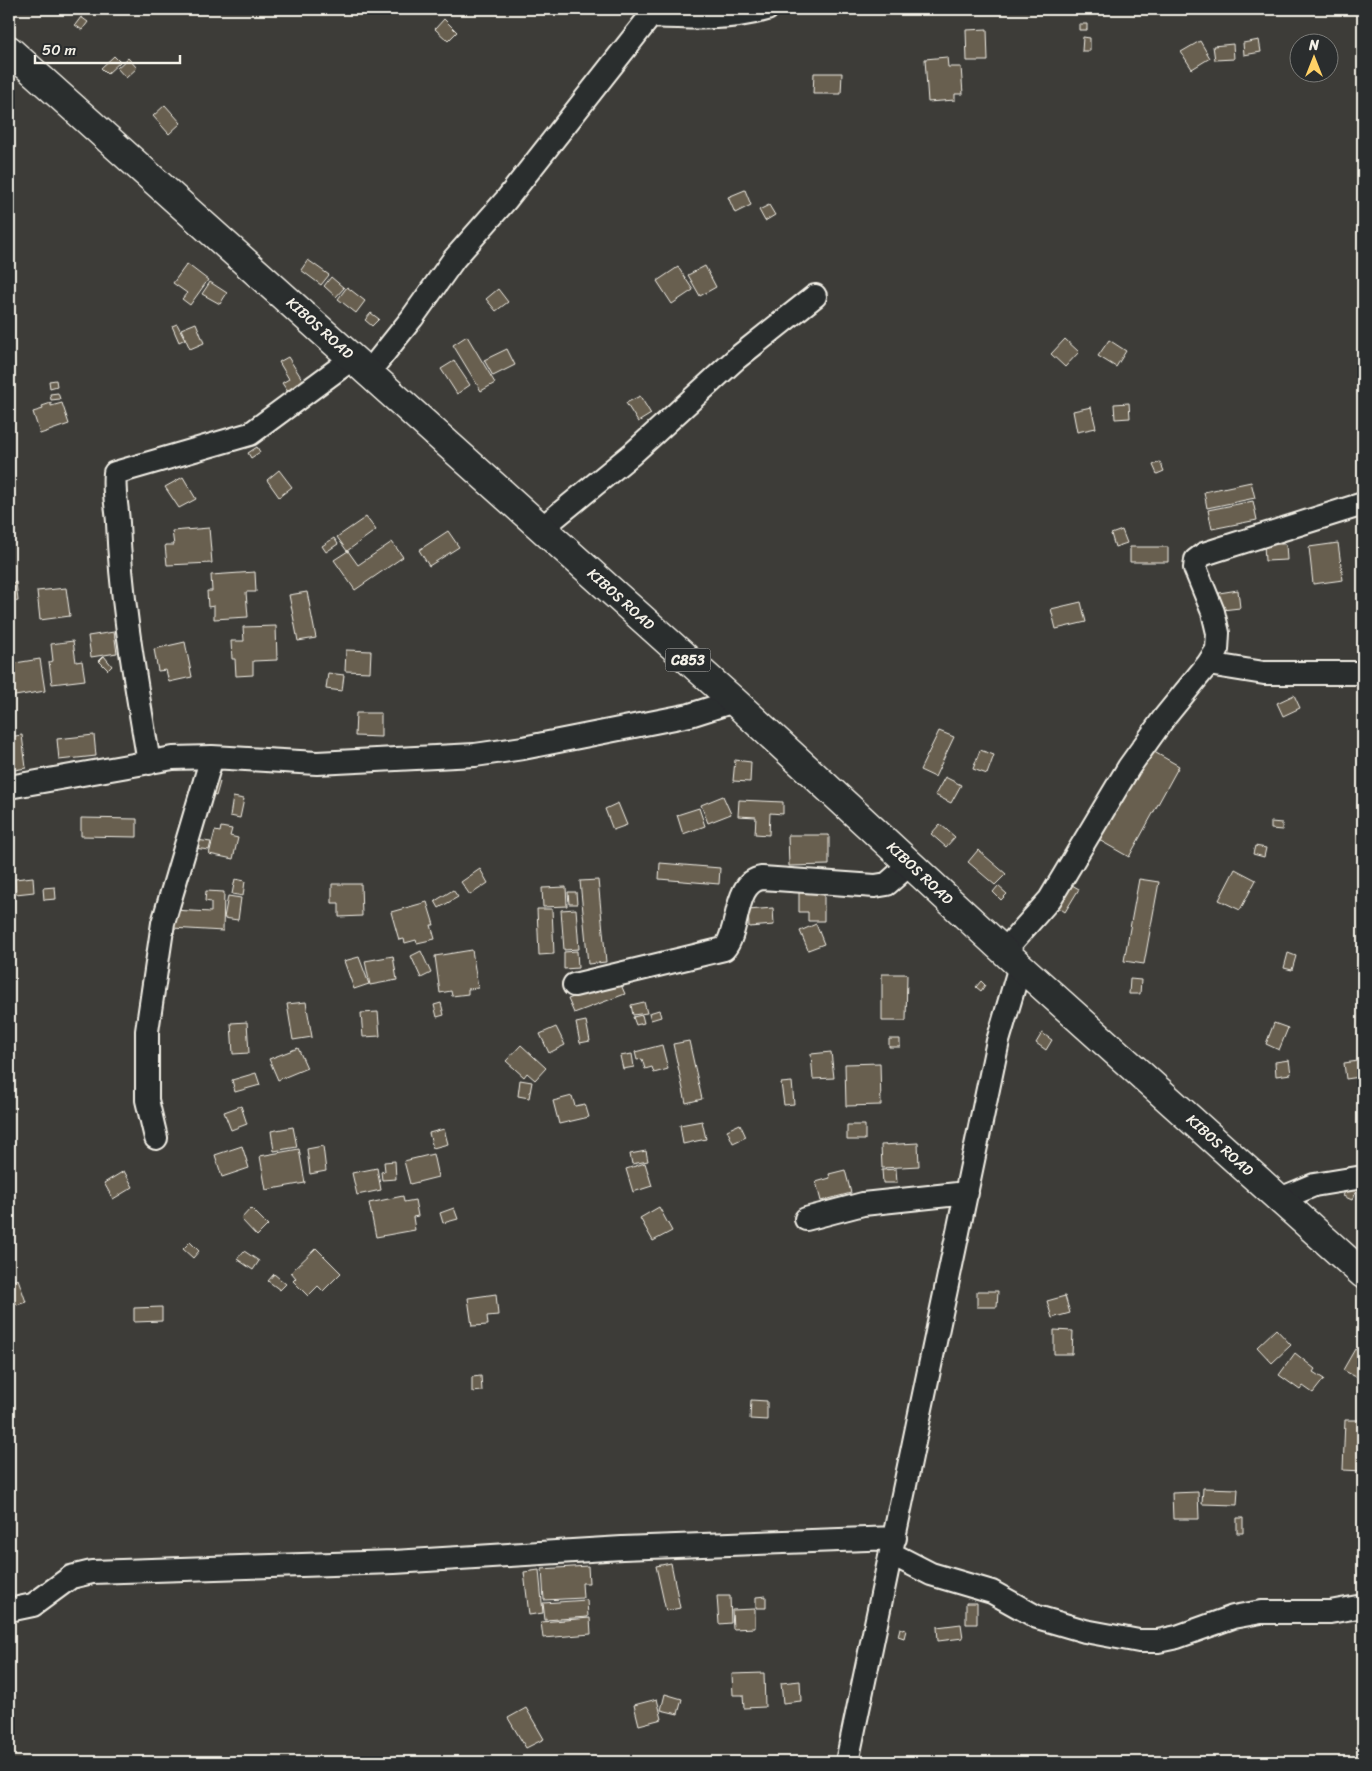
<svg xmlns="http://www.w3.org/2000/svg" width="1372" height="1771" font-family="Sriracha,sans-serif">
  <rect width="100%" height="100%" fill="#3d3c38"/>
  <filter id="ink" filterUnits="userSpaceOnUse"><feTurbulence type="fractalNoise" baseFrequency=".02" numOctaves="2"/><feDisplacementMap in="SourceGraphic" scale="10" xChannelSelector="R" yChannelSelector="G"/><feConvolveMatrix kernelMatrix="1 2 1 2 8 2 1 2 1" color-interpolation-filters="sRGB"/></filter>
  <g filter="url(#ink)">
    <path fill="#685f50" stroke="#f4f1e8" d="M81 17 88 22 82 30 75 25Z
      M444 19 457 32 448 41 435 29Z
      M1079 24H1087V30H1079Z
      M987 29 988 61H967L966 30Z
      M1083 37 1090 38V51H1082Z
      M1259 40 1261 52 1244 55 1243 43Z
      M1200 41 1210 58 1192 69 1181 52Z
      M1233 44 1234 59 1215 60 1213 46Z
      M114 56 120 62 107 74 101 68Z
      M947 57 948 67H961L963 94H955V100L928 102 925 59Z
      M128 58 137 68 126 78 117 68Z
      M814 73H842L841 94H813Z
      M165 105 181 123 169 134 153 116Z
      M745 190 751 205 735 213 728 197Z
      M769 205 775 215 765 221 759 210Z
      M308 260 329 275 321 285 301 270Z
      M187 264 208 280 190 305 182 299 187 293 173 283Z
      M705 266 716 287 700 296 688 275Z
      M678 267 693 290 672 304 657 281Z
      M331 277 344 288 336 297 324 286Z
      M210 282 227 293 220 304 202 294Z
      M347 287 365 301 356 313 338 299Z
      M498 289 508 302 496 311 486 299Z
      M371 313 379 319 372 326 365 320Z
      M196 323 204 343 190 349 181 329Z
      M177 324 185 339 179 342 172 326Z
      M467 336 495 383 481 391 453 345Z
      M1065 339 1079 352 1065 367 1051 354Z
      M1109 340 1126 351 1116 367 1098 356Z
      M507 349 515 365 493 376 484 360Z
      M288 357 304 382 288 392 282 383 289 379 279 362Z
      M454 361 470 385 457 394 441 369Z
      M56 380 57 386 50 388 49 381Z
      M58 393 60 399 51 400 50 394Z
      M640 396 651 414 638 422 626 403Z
      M51 403V406L62 403 69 424 40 434 33 412 43 409 42 406Z
      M1129 403 1130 418 1115 419 1114 404Z
      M1091 407 1096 428 1077 432 1073 411Z
      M257 447 260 452 251 458 248 453Z
      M1160 462 1164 471 1157 474 1153 465Z
      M279 470 292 487 279 497 267 480Z
      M183 477 196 499 179 508 165 487Z
      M1251 482 1255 498 1207 508 1204 492Z
      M1253 501 1257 520 1212 529 1208 510Z
      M366 517 376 530 347 551 337 537Z
      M209 528 212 563 167 565 165 545H174L172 531Z
      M1122 530 1127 543 1115 547 1111 534Z
      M448 531 459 547 429 566 419 550Z
      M334 538 338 544 326 552 322 546Z
      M392 542 403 557 355 590 334 560 348 551 358 565Z
      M1338 543 1343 580 1313 584 1309 547Z
      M1264 544H1286L1287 560 1265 561Z
      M1130 547H1168V562H1130Z
      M255 572 256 592H246L248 617 214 619V606L208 607 207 591H212L211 575Z
      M16 582 18 601 9 603V584Z
      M66 588 70 616 40 620 37 591Z
      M1238 590 1240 608 1222 610 1219 593Z
      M307 592 316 638 298 641 289 595Z
      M1081 602 1086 622 1056 629 1051 609Z
      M276 626 277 660 253 661V675L236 676 235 659H232L231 641H244L243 627Z
      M114 632 117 653 91 657 88 636Z
      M73 641 76 662 82 661 85 680 52 684 49 662 53 661 51 644Z
      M185 642 192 677 169 682 166 670 158 671 154 649Z
      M346 650 371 651 370 672 345 671Z
      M104 656 112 666 108 670 99 661Z
      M40 659 45 691 9 697V664Z
      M328 673 344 675 342 691 326 689Z
      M1294 695 1300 708 1283 716 1277 703Z
      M356 713H381V737L355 736Z
      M939 731 954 737 935 777 920 770Z
      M22 735 26 768 9 771V737Z
      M94 735 96 756 59 760 57 739Z
      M1149 749 1179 766 1129 857 1099 840Z
      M980 750 994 755 987 774 973 769Z
      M735 760 751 762 750 782 733 781Z
      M945 777 961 785 951 803 935 795Z
      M211 780 220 782 216 796 208 794Z
      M723 796 731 814 708 823 701 805Z
      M233 797 244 799 240 818 230 816Z
      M739 800 783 802V814L770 813 769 835 755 834 756 817 738 816Z
      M618 803 627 825 613 830 605 809Z
      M699 808 705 826 683 834 677 815Z
      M81 818 137 819V837L81 836Z
      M1271 822 1282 823V830L1271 829Z
      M940 824 955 837 946 847 931 834Z
      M221 827 232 829 230 836 238 838 233 859 209 854 215 831 220 832Z
      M788 835H829V865L789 866Z
      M196 840 211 842 209 850 194 848Z
      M1255 846 1266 848 1264 857 1253 854Z
      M978 850 1006 874 995 885 968 862Z
      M660 863 720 868 719 884 659 879Z
      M480 869 488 883 470 895 461 882Z
      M1235 869 1256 880 1240 910 1219 900Z
      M33 877 34 892 16 894 15 879Z
      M235 879 245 881 243 896 232 894Z
      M1139 879 1159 882 1144 964 1124 961Z
      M598 880 606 962 588 964 580 881Z
      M332 884H361L362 916 339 917V903H332Z
      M1072 885 1079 889 1065 912 1058 907Z
      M998 886 1007 894 1001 900 993 892Z
      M55 887 56 899 44 900 43 888Z
      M566 887 567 906 543 907 542 888Z
      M453 890 458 897 439 908 435 901Z
      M206 891 224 892 223 931 172 928V910L211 912V902L205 901Z
      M568 892H576L577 904H569Z
      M799 892H824V921H808V912H799Z
      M9 893 14 894 13 913H9Z
      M228 896 241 898 238 920 224 918Z
      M427 902 434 925H431L435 939 417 943 416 940 405 943 404 939 399 940 391 912Z
      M773 908 774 925 749 927 748 910Z
      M537 909H552L554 954 539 955Z
      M576 909 579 949 564 950 561 910Z
      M816 924 824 944 808 950 800 931Z
      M472 950 478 988 468 989V994L452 996 451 991 440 993 435 956Z
      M421 951 431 973 421 978 411 956Z
      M577 951 578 968 564 969V952Z
      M1288 953 1296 956 1292 970 1284 968Z
      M393 956 397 980 370 985 365 961Z
      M359 957 369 984 354 989 344 961Z
      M882 974H907L906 1021H882Z
      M1130 979 1141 980 1140 994H1129Z
      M619 980 625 994 574 1013 568 999Z
      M981 981 985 985 981 991 976 987Z
      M306 1002 312 1037 293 1040 287 1004Z
      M644 1002 647 1013 633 1015 631 1005Z
      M441 1003 444 1015 437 1017 434 1005Z
      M659 1010 661 1017 651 1020 649 1013Z
      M378 1012 380 1036 363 1037 361 1013Z
      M642 1015 644 1023 636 1025 633 1017Z
      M586 1021 590 1041 580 1043 576 1023Z
      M247 1022 249 1053 233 1054 231 1023Z
      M1274 1023 1288 1028 1279 1050 1266 1044Z
      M556 1027 565 1045 549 1053 540 1034Z
      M1042 1033 1052 1040 1046 1050 1036 1043Z
      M889 1039H900V1047H889Z
      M689 1041 702 1099 686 1103 673 1044Z
      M521 1045 546 1068 535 1080 527 1073 524 1077 506 1061Z
      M662 1045 668 1069 654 1073 652 1067 645 1069 642 1059 637 1060 635 1052Z
      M298 1048 307 1068 278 1080 269 1059Z
      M831 1052 834 1078 813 1079 811 1054Z
      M632 1054 634 1067 623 1069 620 1056Z
      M1289 1060 1291 1074 1276 1076 1275 1062Z
      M1358 1061 1360 1077 1346 1079 1344 1063Z
      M880 1063 881 1105 846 1106 845 1064Z
      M256 1073 260 1085 235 1092 232 1080Z
      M520 1080 532 1082 529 1098 518 1096Z
      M792 1082 794 1104 784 1105 781 1083Z
      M572 1096 575 1106 585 1104 589 1117 559 1124 553 1101Z
      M241 1106 247 1124 231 1130 224 1112Z
      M702 1121 706 1139 683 1144 680 1125Z
      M740 1124 746 1137 733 1143 727 1130Z
      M847 1125H865V1140H847Z
      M293 1127 297 1147 274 1151 271 1131Z
      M444 1129 448 1144 433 1148 429 1133Z
      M918 1143 919 1166 882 1168 881 1145Z
      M242 1146 249 1168 222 1177 215 1155Z
      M323 1146 326 1171 310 1174 307 1149Z
      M299 1149 305 1183 266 1190 260 1156Z
      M646 1151 648 1161 632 1164 630 1154Z
      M433 1154 438 1177 410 1184 404 1161Z
      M395 1161 396 1179 382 1180 381 1172 385 1171 384 1162Z
      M645 1163 652 1186 633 1192 626 1169Z
      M377 1168 381 1190 357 1195 352 1173Z
      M896 1169 897 1183H883L882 1170Z
      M845 1170 851 1193 821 1201 816 1182 830 1178 829 1174Z
      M124 1171 133 1187 113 1199 104 1183Z
      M1347 1187 1357 1191 1352 1200 1343 1196Z
      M403 1196 404 1202 415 1200 418 1216 413 1217 415 1230 376 1237 369 1203Z
      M659 1207 672 1231 653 1241 640 1218Z
      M251 1208 268 1225 257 1236 241 1219Z
      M454 1208 458 1219 443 1223 440 1213Z
      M190 1242 199 1251 193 1258 183 1249Z
      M316 1248 341 1273 323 1291 318 1286 308 1296 293 1281 296 1278 291 1272Z
      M244 1251 259 1261 253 1270 237 1259Z
      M274 1274 286 1284 280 1290 268 1281Z
      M18 1279 26 1302 17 1305 15 1301 9 1303V1282Z
      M977 1291H998L997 1307H977Z
      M496 1294 498 1315 487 1316 488 1325 472 1326 468 1298Z
      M1065 1296 1070 1313 1052 1318 1047 1301Z
      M162 1307V1321L134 1322V1308Z
      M1276 1329 1291 1345 1272 1363 1257 1347Z
      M1054 1330 1073 1331 1072 1354H1054Z
      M1355 1349 1363 1354V1365L1356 1377 1343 1370Z
      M1295 1353 1315 1369 1313 1372 1324 1379 1313 1393 1303 1386 1300 1390 1279 1375Z
      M481 1376 482 1391 472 1392V1377Z
      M751 1400 767 1401V1420L750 1419Z
      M1345 1420H1363V1471L1343 1470Z
      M1203 1488 1238 1489 1237 1505 1202 1504Z
      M1198 1492 1199 1519H1173L1172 1493Z
      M1237 1518H1243V1533H1237Z
      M671 1563 680 1608 666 1611 656 1566Z
      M588 1566 589 1583H582L583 1598 544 1600 542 1569Z
      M539 1570 543 1613 529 1615 524 1572Z
      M717 1596H730L731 1623 719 1624Z
      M766 1596V1608H756V1597Z
      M587 1600 588 1617 545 1620 543 1603Z
      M966 1603H977V1624H966Z
      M755 1609V1628L733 1629 732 1610Z
      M590 1618 591 1634 543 1638 541 1622Z
      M961 1624 963 1638 938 1641 937 1627Z
      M900 1628 906 1630 904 1638 898 1636Z
      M764 1673 765 1707 744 1708 743 1695H733L732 1674Z
      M800 1681 801 1701 783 1703 781 1683Z
      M665 1694 682 1699 678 1714 661 1710Z
      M657 1699 662 1719 639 1725 634 1705Z
      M526 1708 544 1739 526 1748 508 1718Z
      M1258 1757 1261 1762H1247Z"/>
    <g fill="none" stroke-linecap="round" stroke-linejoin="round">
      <g stroke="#f4f1e8" stroke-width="26">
        <path id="minor" d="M651 16C691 18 729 20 767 9
          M369 372 412 318 454 259 506 200 656 9
          M542 528 632 454 737 358 815 296
          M1208 664 1264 673H1363
          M149 763C136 683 121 604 118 523 117 505 113 492 115 473L250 434 353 358
          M9 787 173 758 212 757 317 763 475 755 523 748 690 715 734 701
          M1004 951 1050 899 1129 767 1164 718 1208 664 1217 650 1218 633 1213 612 1195 568 1196 560 1204 554 1229 546 1363 504
          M574 985 724 949C740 932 733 882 762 878L875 886 887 884 910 864
          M156 1138 147 1100V1031L163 923 212 757
          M1280 1199 1314 1185 1363 1177
          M806 1219 863 1204 967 1193
          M892 1554 931 1574 992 1592 1037 1617 1085 1631 1139 1641H1158L1177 1637 1233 1617 1261 1612H1330L1363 1606
          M9 1610 33 1605 71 1577 92 1572 394 1562 622 1548 895 1538
          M847 1762 998 1041 1020 966"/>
      </g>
      <g stroke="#f4f1e8" stroke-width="31">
        <path id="major" d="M9 50 734 701 1020 966 1363 1274"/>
      </g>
      <use href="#minor" stroke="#2a2d2e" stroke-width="22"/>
      <use href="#major" stroke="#2a2d2e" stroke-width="28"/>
    </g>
  </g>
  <g text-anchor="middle" stroke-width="4.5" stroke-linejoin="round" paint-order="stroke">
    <rect fill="#2a2d2e" stroke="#b7b6b0" stroke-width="1" x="665.5" y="648.5" width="45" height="23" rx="4"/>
    <g font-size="14" font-weight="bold" fill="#f4f1e8">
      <text x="688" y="665">C853</text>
    </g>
    <g font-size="15" fill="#f4f1e8" stroke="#2a2d2e">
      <text transform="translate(320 328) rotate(42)" y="5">KIBOS ROAD</text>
      <text transform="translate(621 599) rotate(42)" y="5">KIBOS ROAD</text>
      <text transform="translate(920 873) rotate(43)" y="5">KIBOS ROAD</text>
      <text transform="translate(1220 1145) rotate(42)" y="5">KIBOS ROAD</text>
    </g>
  </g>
  <rect width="1372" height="1771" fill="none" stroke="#2a2d2e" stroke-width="30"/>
  <rect x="15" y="15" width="1342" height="1741" fill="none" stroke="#f4f1e8" stroke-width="2" filter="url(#ink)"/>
  <g transform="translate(1314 58)"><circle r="24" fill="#2a2d2e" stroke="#7b7b78"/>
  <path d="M0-4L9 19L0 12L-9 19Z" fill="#ffd166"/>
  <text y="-8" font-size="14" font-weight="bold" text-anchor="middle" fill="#f4f1e8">N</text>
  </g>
  <path d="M35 55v8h145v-8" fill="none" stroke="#f4f1e8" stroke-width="2.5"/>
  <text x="42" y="55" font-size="15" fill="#f4f1e8" stroke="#2a2d2e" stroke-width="4" paint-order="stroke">50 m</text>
</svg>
